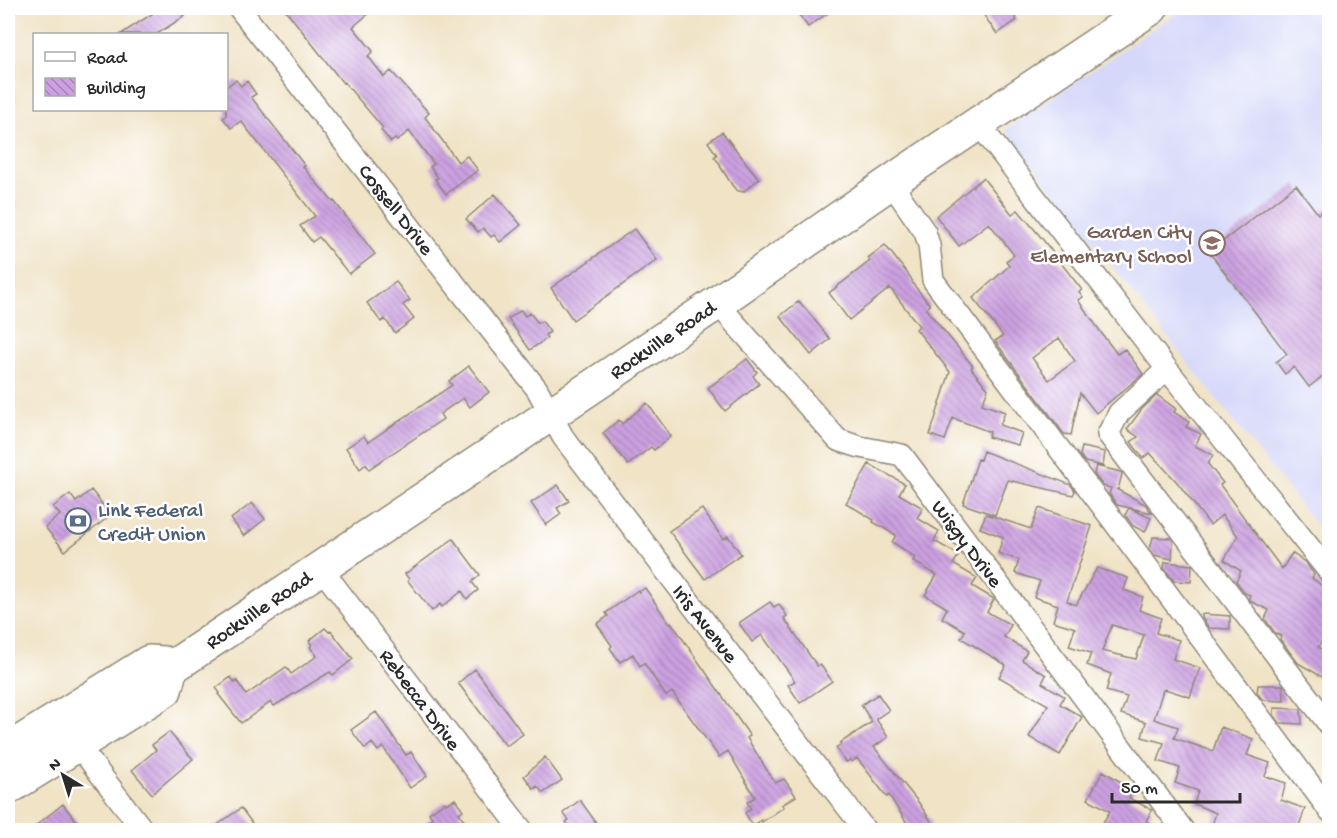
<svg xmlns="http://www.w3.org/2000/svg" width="1337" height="838" font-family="'Gochi Hand',sans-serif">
  <defs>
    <pattern id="building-back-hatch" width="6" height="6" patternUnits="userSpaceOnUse" patternTransform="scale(1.5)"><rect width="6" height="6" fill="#cca1e1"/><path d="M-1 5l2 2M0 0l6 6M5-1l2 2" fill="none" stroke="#a683b7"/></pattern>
  </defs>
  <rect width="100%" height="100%" fill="#fff"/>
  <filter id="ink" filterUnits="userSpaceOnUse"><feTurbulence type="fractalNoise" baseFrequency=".0167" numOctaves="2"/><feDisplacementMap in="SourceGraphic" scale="12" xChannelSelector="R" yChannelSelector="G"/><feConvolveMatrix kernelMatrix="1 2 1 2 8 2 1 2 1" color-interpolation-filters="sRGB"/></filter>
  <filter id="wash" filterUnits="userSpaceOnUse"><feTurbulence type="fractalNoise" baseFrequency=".008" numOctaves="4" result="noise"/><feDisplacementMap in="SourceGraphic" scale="24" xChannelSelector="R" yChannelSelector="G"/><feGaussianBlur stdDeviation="1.35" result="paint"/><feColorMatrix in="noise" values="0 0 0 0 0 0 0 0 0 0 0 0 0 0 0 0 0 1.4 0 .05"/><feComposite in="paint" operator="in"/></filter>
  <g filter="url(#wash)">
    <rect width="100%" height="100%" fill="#f0e3c6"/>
    <path fill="#d5d8f9" d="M1183 8H1329V542L1005 130Z"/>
    <g id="blocks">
      <path fill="url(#building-back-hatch)" fill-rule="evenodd" d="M161 8H179L185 16 157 34H121Z
        M284 8H375L353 27 373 51 368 56 384 77 391 71 429 113 425 117 458 162 467 156 478 170 446 194 435 179 438 178 430 167 434 164 409 131 397 141 395 139 391 142 381 130 383 128 344 82 343 83Z
        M794 8H835L808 27Z
        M979 8H1009L1017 20 997 34Z
        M236 80 241 86 247 81 256 94 251 97 305 166 303 167 333 202 334 201 375 254 349 274 319 237 312 242 300 226 315 216 241 121 231 128 223 118 226 115V87Z
        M722 132 759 179 743 192 736 190 732 185 720 166 721 165 714 157 717 155 708 142Z
        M983 178 1012 214 1018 210 1040 236 1082 290 1079 292 1083 297 1078 300 1105 338 1117 354 1125 349 1143 374 1096 413 1080 393 1071 435 1064 434 995 341 1003 336 973 298 1009 266 1006 261 1014 255 989 223 959 246 936 216ZM1059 338 1075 361 1049 380 1032 358Z
        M1296 185 1318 214 1329 206V371L1309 387 1294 367 1285 374 1276 362 1287 354 1209 252Z
        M495 194 521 225 500 242 494 235 491 237 483 228 478 232 466 219Z
        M634 229 657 260 573 320 551 288Z
        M885 245 911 278 913 284 930 305 926 309 973 366 971 368 988 389 982 404 1005 412 1000 425 1022 433 1018 445 988 437 990 432 953 418 945 440 930 435 950 372 916 329 919 326 890 288 849 320 829 293 870 261 868 258Z
        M396 282 410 300 403 305 414 319 395 333 385 319 381 322 367 303Z
        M799 301 830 339 811 355 780 316Z
        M521 310 525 316 530 313 538 323 542 321 550 332 545 335 547 338 530 350 508 319Z
        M747 359 757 372 753 376 759 384 725 411 708 388Z
        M469 366 489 392 470 407 463 398 440 414 443 419 369 469 366 464 360 469 346 448 364 436 368 442 452 385 449 381Z
        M1157 395 1176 409 1174 412 1189 422 1186 427 1201 434 1195 446 1213 455 1208 464 1223 483 1220 485 1282 569 1292 553 1306 563 1314 574 1312 578 1329 591V631L1318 647 1329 653V681L1298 663 1280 639 1281 636 1275 633 1265 619 1269 610 1252 602 1249 598 1250 595 1245 593 1236 581 1241 571 1224 560 1238 536 1222 515 1210 525 1177 482 1150 453 1143 458 1131 442 1138 437 1127 429 1142 409Z
        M647 403 671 436 654 450 651 447 628 465 603 433 619 420 622 424Z
        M1082 447 1105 452 1103 466 1085 462 1080 455Z
        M983 451 1071 485 1075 491 1073 495 1008 480 995 515 963 504 978 459 980 460Z
        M869 464 905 484 899 494 923 508 917 518 939 531 934 541 959 555 953 564 977 578 972 586 994 599 987 612 1011 625 1004 637 1027 651 1022 660 1046 675 1042 683 1064 696 1060 704 1082 717 1060 755 1029 737 1048 705 999 677 1006 665 961 638 965 631 942 618 947 608 925 595 937 575 913 561 915 557 892 542 896 535 873 522 874 520 846 503Z
        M1096 466 1121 472 1122 474 1118 490 1116 489 1145 504 1152 513 1117 505 1109 494 1111 488 1103 486 1094 474Z
        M558 485 569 501 557 508 561 514 546 525 531 503Z
        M91 490 111 515 65 551 45 527 60 515 53 507 70 494 76 502Z
        M252 503 265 519 244 536 231 519Z
        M1039 508 1092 526 1067 601 1076 605 1097 568 1128 578 1124 590 1143 597 1139 610 1161 618 1156 633 1179 640 1173 659 1200 668 1190 697 1165 689 1163 690 1154 719 1178 727 1174 738 1213 751 1221 727 1253 739 1247 755 1270 763 1265 776 1286 783 1281 800 1305 809 1297 831H1210L1216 813 1194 804 1198 791 1175 783 1180 768 1158 761 1164 743 1142 737 1146 722 1121 714 1127 697 1106 691 1111 674 1087 665 1091 653 1069 646 1075 628 1053 621 1058 605 1034 597 1040 581 1015 573 1019 560 998 553 1003 537 980 528 986 514 1031 529ZM1112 625 1144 635 1136 659 1102 651Z
        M1129 508 1151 518 1145 532 1133 526 1125 515Z
        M702 509 723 539 728 536 741 554 705 579 669 531Z
        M1153 537 1171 538 1173 541 1172 559 1154 555 1150 549Z
        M453 539 480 575 472 582 478 590 467 599 462 591 442 607 440 604 432 611 408 581 409 579 405 574Z
        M1165 562 1192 565 1191 582 1174 581 1164 568Z
        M645 588 669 623 671 622 750 736 747 738 775 783 784 779 796 796 782 805 784 807 762 822 761 820 753 826 745 813 751 809 747 802 755 797 728 751 719 757 672 692 666 696 644 663 640 666 633 654 620 662 610 648 612 646 597 624 608 616 606 613 638 590 639 592Z
        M770 602 774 607 779 604 787 616 784 618 817 666 820 664 832 681 800 703 788 685 795 681 762 635 752 642 739 623Z
        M1202 614 1230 616V629L1209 628 1202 618Z
        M325 628 329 632 331 631 353 659 333 675 330 672 274 706 271 702 241 723 218 694 220 693 216 688 231 677 235 683 237 681 246 695 286 667 291 674 317 656 310 647 312 645 309 641Z
        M475 669 523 734 506 746 458 683Z
        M1258 685H1283L1284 701 1263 700 1257 693Z
        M878 694 889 710 876 719 888 737 874 747 919 803 932 823 920 831H912L889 795 887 797 857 758 852 762 850 760 846 762 836 748 841 745 840 743 872 722 861 705Z
        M1274 708 1301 709 1302 724 1280 723 1274 715Z
        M376 712 406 755 411 752 427 776 410 788 383 747 378 751 372 743 365 749 351 730Z
        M169 732 193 759 152 794 132 770 156 750 152 745Z
        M545 757 562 780 543 793 537 786 534 789 524 776Z
        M1103 771 1134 790 1129 798 1152 810 1146 821 1165 831H1098L1110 811 1088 799Z
        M455 799 463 810 459 813 465 822 452 831H414L432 818 429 813 445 802 446 804Z
        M580 800 597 824 589 831H572L566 822 569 820 563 813Z
        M63 804 84 831H29Z
        M241 808 252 823 242 831H209Z"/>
    </g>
  </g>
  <g filter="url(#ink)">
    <use href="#blocks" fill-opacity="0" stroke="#8e8778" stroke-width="1.5"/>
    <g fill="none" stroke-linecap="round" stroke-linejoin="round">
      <g stroke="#8e8778" stroke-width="24">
        <path id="street" d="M239 8 537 389 563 437 865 830
          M978 123 1167 369 1330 573
          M891 183 925 232 929 245 933 280 1330 811
          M717 303 838 440 860 447 902 455 1183 830
          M1167 369 1119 413 1108 434 1330 726
          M320 567 522 830
          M71 736 143 830"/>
      </g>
      <g stroke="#8e8778" stroke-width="36">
        <path id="primary" d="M8 750 149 662 164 663 171 668
          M8 788 165 690 171 668 717 303 904 173 1151 8"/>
      </g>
      <use href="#street" stroke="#fff" stroke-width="21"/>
      <use href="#primary" stroke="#fff" stroke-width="33"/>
    </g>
  </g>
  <defs>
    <g id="school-ring" transform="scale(1.35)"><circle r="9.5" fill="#fff" stroke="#8d6e63" stroke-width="1.5"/><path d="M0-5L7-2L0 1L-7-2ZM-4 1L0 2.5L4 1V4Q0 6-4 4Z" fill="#8d6e63"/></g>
    <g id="bank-ring" transform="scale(1.35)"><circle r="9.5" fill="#fff" stroke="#5c6f8a" stroke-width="1.5"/><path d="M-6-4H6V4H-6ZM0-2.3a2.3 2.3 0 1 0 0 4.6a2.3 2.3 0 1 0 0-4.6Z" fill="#5c6f8a"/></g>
  </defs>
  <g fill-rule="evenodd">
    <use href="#school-ring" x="1212" y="243"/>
    <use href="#bank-ring" x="78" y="521"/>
  </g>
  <g text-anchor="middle" stroke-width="5" stroke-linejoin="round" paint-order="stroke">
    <g font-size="21" fill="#2b2b2b" stroke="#fff">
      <text transform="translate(397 209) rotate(52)" y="7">Cossell Drive</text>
      <text transform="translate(662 339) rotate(-34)" y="7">Rockville Road</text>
      <text transform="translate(968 543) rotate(53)" y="7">Wisgy Drive</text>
      <text transform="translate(258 609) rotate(-34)" y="7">Rockville Road</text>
      <text transform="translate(706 623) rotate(52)" y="7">Iris Avenue</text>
      <text transform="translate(421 699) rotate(53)" y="7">Rebecca Drive</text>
    </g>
    <g font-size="21" fill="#785e54" stroke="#fff" text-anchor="end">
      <text x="1192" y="238">Garden City<tspan x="1192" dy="24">Elementary School</tspan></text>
    </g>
    <g font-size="21" fill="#4e5e75" stroke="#fff" text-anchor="start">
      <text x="98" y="516">Link Federal<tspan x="98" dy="24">Credit Union</tspan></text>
    </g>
  </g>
  <rect width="1337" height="838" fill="none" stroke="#fff" stroke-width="30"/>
  <rect x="33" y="33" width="195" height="78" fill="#ffffff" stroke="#aaaaaa" stroke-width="1.5"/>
  <rect x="45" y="52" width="30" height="9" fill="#ffffff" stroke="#aaaaaa" stroke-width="1.5"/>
  <text x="87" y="63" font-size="18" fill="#2b2b2b">Road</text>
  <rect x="45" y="78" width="30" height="18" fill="url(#building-back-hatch)" stroke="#aaaaaa" stroke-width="1.5"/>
  <text x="87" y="93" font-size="18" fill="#2b2b2b">Building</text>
  <g transform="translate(63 775) rotate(322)" stroke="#ffffff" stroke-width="4.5" paint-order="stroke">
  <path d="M0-4.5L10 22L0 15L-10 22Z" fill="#2b2b2b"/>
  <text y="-9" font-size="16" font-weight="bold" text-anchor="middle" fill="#2b2b2b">N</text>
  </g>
  <path d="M1112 793v9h128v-9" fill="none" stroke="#2b2b2b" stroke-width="3"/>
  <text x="1121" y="793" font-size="18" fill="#2b2b2b" stroke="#ffffff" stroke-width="4.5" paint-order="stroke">50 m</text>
</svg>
